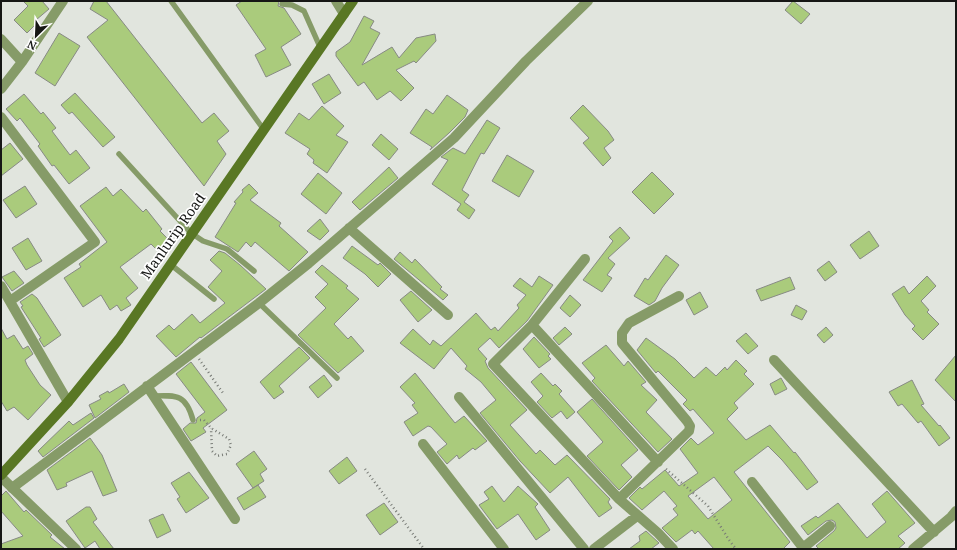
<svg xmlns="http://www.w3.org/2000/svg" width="957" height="550" font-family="'Noto Serif',serif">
  <rect width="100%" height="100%" fill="#e1e5de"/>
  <path fill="#aacb7c" stroke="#878a84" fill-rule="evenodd" d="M23 1H42L49 9 36 20 38 22 27 33 14 20 28 6Z
    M94 1H106L202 123 214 113 229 131 217 141 226 154 204 186 87 37 108 20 90 9Z
    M242 1H279L278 6 284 8 301 34 281 47 291 65 266 77 255 55 266 49 236 5Z
    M793 1 810 14 801 24 785 10Z
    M364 16 374 21 370 28 380 33 362 65 392 47 399 58 416 38 435 34 436 41 416 63 414 61 396 70 414 88 401 101 390 91 377 100 364 82 358 86 336 56V52L350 42Z
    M59 33 80 46 55 86 35 73Z
    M329 74 341 93 324 104 312 84Z
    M75 93 115 137 103 147 72 112 69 114 61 105Z
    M24 94 41 114 43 112 56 128 52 131 70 155 76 150 90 168 69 184 54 165 52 166 38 146 40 144 20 118 17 121 6 109Z
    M447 95 468 110 465 117 449 133 430 150 432 147 410 133 426 109 433 114Z
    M583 105 608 131 614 140 604 148 611 158 603 166 583 143 589 138 570 118Z
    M322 106 344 126 336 135 348 142 327 173 313 163 314 160 307 154 310 149 285 133 299 113 309 120Z
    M487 120 500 128 484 154 481 153 462 190 469 195 464 202 475 210 469 219 457 210 461 204 432 184 448 160 441 157 453 148 465 154Z
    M381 134 398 149 389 160 372 145Z
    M10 143 23 159 1 176V150Z
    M507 155 534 171 519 197 492 181Z
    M389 167 398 178 360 210 352 202Z
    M652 172 674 194 654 214 632 192Z
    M318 173 342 193 326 214 301 194Z
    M249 184 258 193 250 200 281 223 279 226 308 252 289 271 255 242 251 247 246 242 238 252 215 237 236 203 234 202 243 192 242 190Z
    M25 186 37 204 16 218 3 200Z
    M106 187 113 196 121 189 143 212 146 209 162 229 160 231 169 240 158 251 151 244 120 267 138 288 126 298 131 305 121 311 117 305 110 310 101 295 83 307 64 278 81 267 79 264 107 242 80 206Z
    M320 219 329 231 320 240 307 231Z
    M620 227 630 238 608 258 615 264 607 275 612 278 602 292 583 280 613 241 609 237Z
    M869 231 879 246 860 259 850 245Z
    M28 238 42 261 26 270 12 248Z
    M352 246 378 265 380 263 391 274 378 287 365 274 343 258Z
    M219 251 225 253 240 265 266 289 201 338 200 337 176 357 156 336 169 325 174 330 192 314 200 323 225 303 208 287 222 271 210 260Z
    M400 252 412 263 415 259 442 287 440 289 448 295 443 300 394 259Z
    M666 255 679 265 662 288 655 301 649 305 634 296 645 278 648 280Z
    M829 261 837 272 825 281 817 270Z
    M322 265 348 286 346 288 359 299 334 324 348 339 351 336 364 351 338 373 298 335 326 308 315 297 328 284 315 272Z
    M14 271 24 283 12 291 2 277Z
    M539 276 553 285 527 321 499 348 490 338 478 349 487 359 485 361 488 368 527 410 510 425 536 454 540 450 555 465 567 455 610 499 608 502 612 508 599 517 568 477 550 493 520 461 480 413 496 400 481 382 465 369 467 366 451 348 434 369 400 343 413 329 430 345 433 340 441 346 476 313 491 330 495 327 498 331 519 308 517 305 526 295 513 286 520 278 532 287Z
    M927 276 936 286 921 301 929 310 927 312 939 324 923 340 912 329 915 326 905 315 892 294 904 286 909 294Z
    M790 277 795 289 761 301 756 290Z
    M411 291 432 310 418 322 400 300Z
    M700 292 708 307 694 315 686 300Z
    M32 294 37 298 61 335 44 347 39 339 41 338 21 307 23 306 20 302Z
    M570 295 581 305 570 317 560 308Z
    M796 305 807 311 802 320 791 315Z
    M565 327 572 334 559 345 553 338Z
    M826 327 833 335 824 343 817 335Z
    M1 328 7 339 14 335 23 349 28 346 33 354 25 360 27 365 40 385 51 395 28 420 14 407 7 411 1 401Z
    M746 333 758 346 748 354 736 341Z
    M534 337 550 354 548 356 551 359 539 368 523 349Z
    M646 338 675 359 694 378 706 367 716 376 725 367 727 370 736 360 747 371 744 374 754 384 734 403 738 408 727 419 746 440 770 425 794 453 795 452 818 482 807 490 782 460 768 446 734 472 790 542 783 549H714L698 531 695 534 692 530 676 542 662 528 678 515 673 509 677 506 664 491 642 510 629 498 640 487 642 489 665 470 679 486 698 473 680 449 691 438 698 445 714 433 693 409 690 411 683 404 687 400 658 371 656 373 637 350ZM714 477 732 500 708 519 688 496Z
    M606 345 624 366 628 361 646 382 641 385 657 400 646 412 672 439 658 452 592 381 595 378 582 363Z
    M299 347 310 358 279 386 284 392 274 399 260 382Z
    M956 355V402L935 380Z
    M191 362 227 410 203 428 206 432 191 441 183 429 190 423H196L197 418 205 412 176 374Z
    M415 373 455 423 464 416 487 441 475 450 473 448 459 459 457 455 447 464 437 452 447 444 431 427 428 426 413 436 404 422 418 413 412 405 415 403 400 387Z
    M541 373 553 386 555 384 562 391 559 394 575 412 567 419 561 411 552 418 537 402 543 396 531 382Z
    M324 375 332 386 318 398 309 387Z
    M781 378 787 389 775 395 770 384Z
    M912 380 924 404 921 405 939 426 940 425 950 438 939 446 921 421 918 423 902 404 898 406 889 392Z
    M124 384 129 392 95 418 89 405 101 399 99 396 108 391 109 393Z
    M592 399 638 450 621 465 632 477 619 490 587 456 603 442 577 412Z
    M91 413 94 418 43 457 38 451 69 421 73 425Z
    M90 438 102 455 117 491 103 496 92 471 66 483 67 486 57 490 47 470Z
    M254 451 267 469 260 474 264 481 253 488 236 464Z
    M347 457 357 471 339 484 329 471Z
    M189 472 209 498 186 513 177 499 180 497 171 483Z
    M258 485 266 497 244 510 237 498Z
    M492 486 504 502 518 486 538 504 535 507 550 530 536 540 518 514 497 529 479 505 489 499 484 492Z
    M6 491 24 512 26 510 52 535 50 537 65 549H1V544L23 536 1 511V496Z
    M887 491 915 523 898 536 905 543 898 549H819L816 546 834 531 836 528 835 522 832 520 826 521 808 535 801 526 816 516 818 518 838 503 867 538 886 522 872 504Z
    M384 503 398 522 380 535 366 515Z
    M86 507H90L97 519 93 522 114 549H100L95 541 85 548 66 521Z
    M163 514 171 531 157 538 149 520Z
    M646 531 659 543 651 549H629L640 541 639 536Z"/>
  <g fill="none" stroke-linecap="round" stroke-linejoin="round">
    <path stroke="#787b76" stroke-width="2.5" stroke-dasharray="1 3" stroke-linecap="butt" d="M199 359 223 393
      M200 420H204L211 428 229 439 231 445 227 454 217 456 212 451 211 428
      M365 469 424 549
      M666 469 708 506 729 540 736 549"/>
    <path stroke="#869b68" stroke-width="5.5" d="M171 1 264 130
      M282 4 292 5 304 11 320 47
      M119 154 191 233 203 241 227 249 254 271
      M170 264 214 299
      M259 303 337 378
      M153 396C178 395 186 395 193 420"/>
    <path stroke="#869b68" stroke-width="10" d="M336 1 344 14
      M1 39 22 62
      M1 89 22 62 63 1
      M1 117 95 242 10 301
      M349 228 448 315
      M585 259 532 325 493 364 619 499 658 533 673 549
      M1 286 68 402
      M532 325 658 462
      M774 360 934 532
      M147 386 235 519
      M459 397 584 549
      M423 444 504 549
      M752 482 804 549
      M12 488 259 303 309 263 454 138 526 61 588 1
      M619 499 689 431 690 426 687 421 622 343V333L629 323 679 296
      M803 548 830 526
      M594 549 637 516
      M913 549 951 517 956 511"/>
    <path stroke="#869b68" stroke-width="10" d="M1 477 76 549"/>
    <path stroke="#597724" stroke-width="10" d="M1 475 68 402 119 339 353 1"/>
  </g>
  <g text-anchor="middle" stroke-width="3.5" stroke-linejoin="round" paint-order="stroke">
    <g font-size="14" fill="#161715" stroke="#fff">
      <text transform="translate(173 236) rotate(-55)" y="5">Manlurip Road</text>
    </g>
  </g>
  <rect width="957" height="550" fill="none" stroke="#161715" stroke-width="4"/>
  <g transform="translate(36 36) rotate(204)" stroke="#ffffff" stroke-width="3" paint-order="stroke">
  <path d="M0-3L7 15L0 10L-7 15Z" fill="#161715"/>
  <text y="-6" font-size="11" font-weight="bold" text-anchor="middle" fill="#161715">N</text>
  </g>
</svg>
